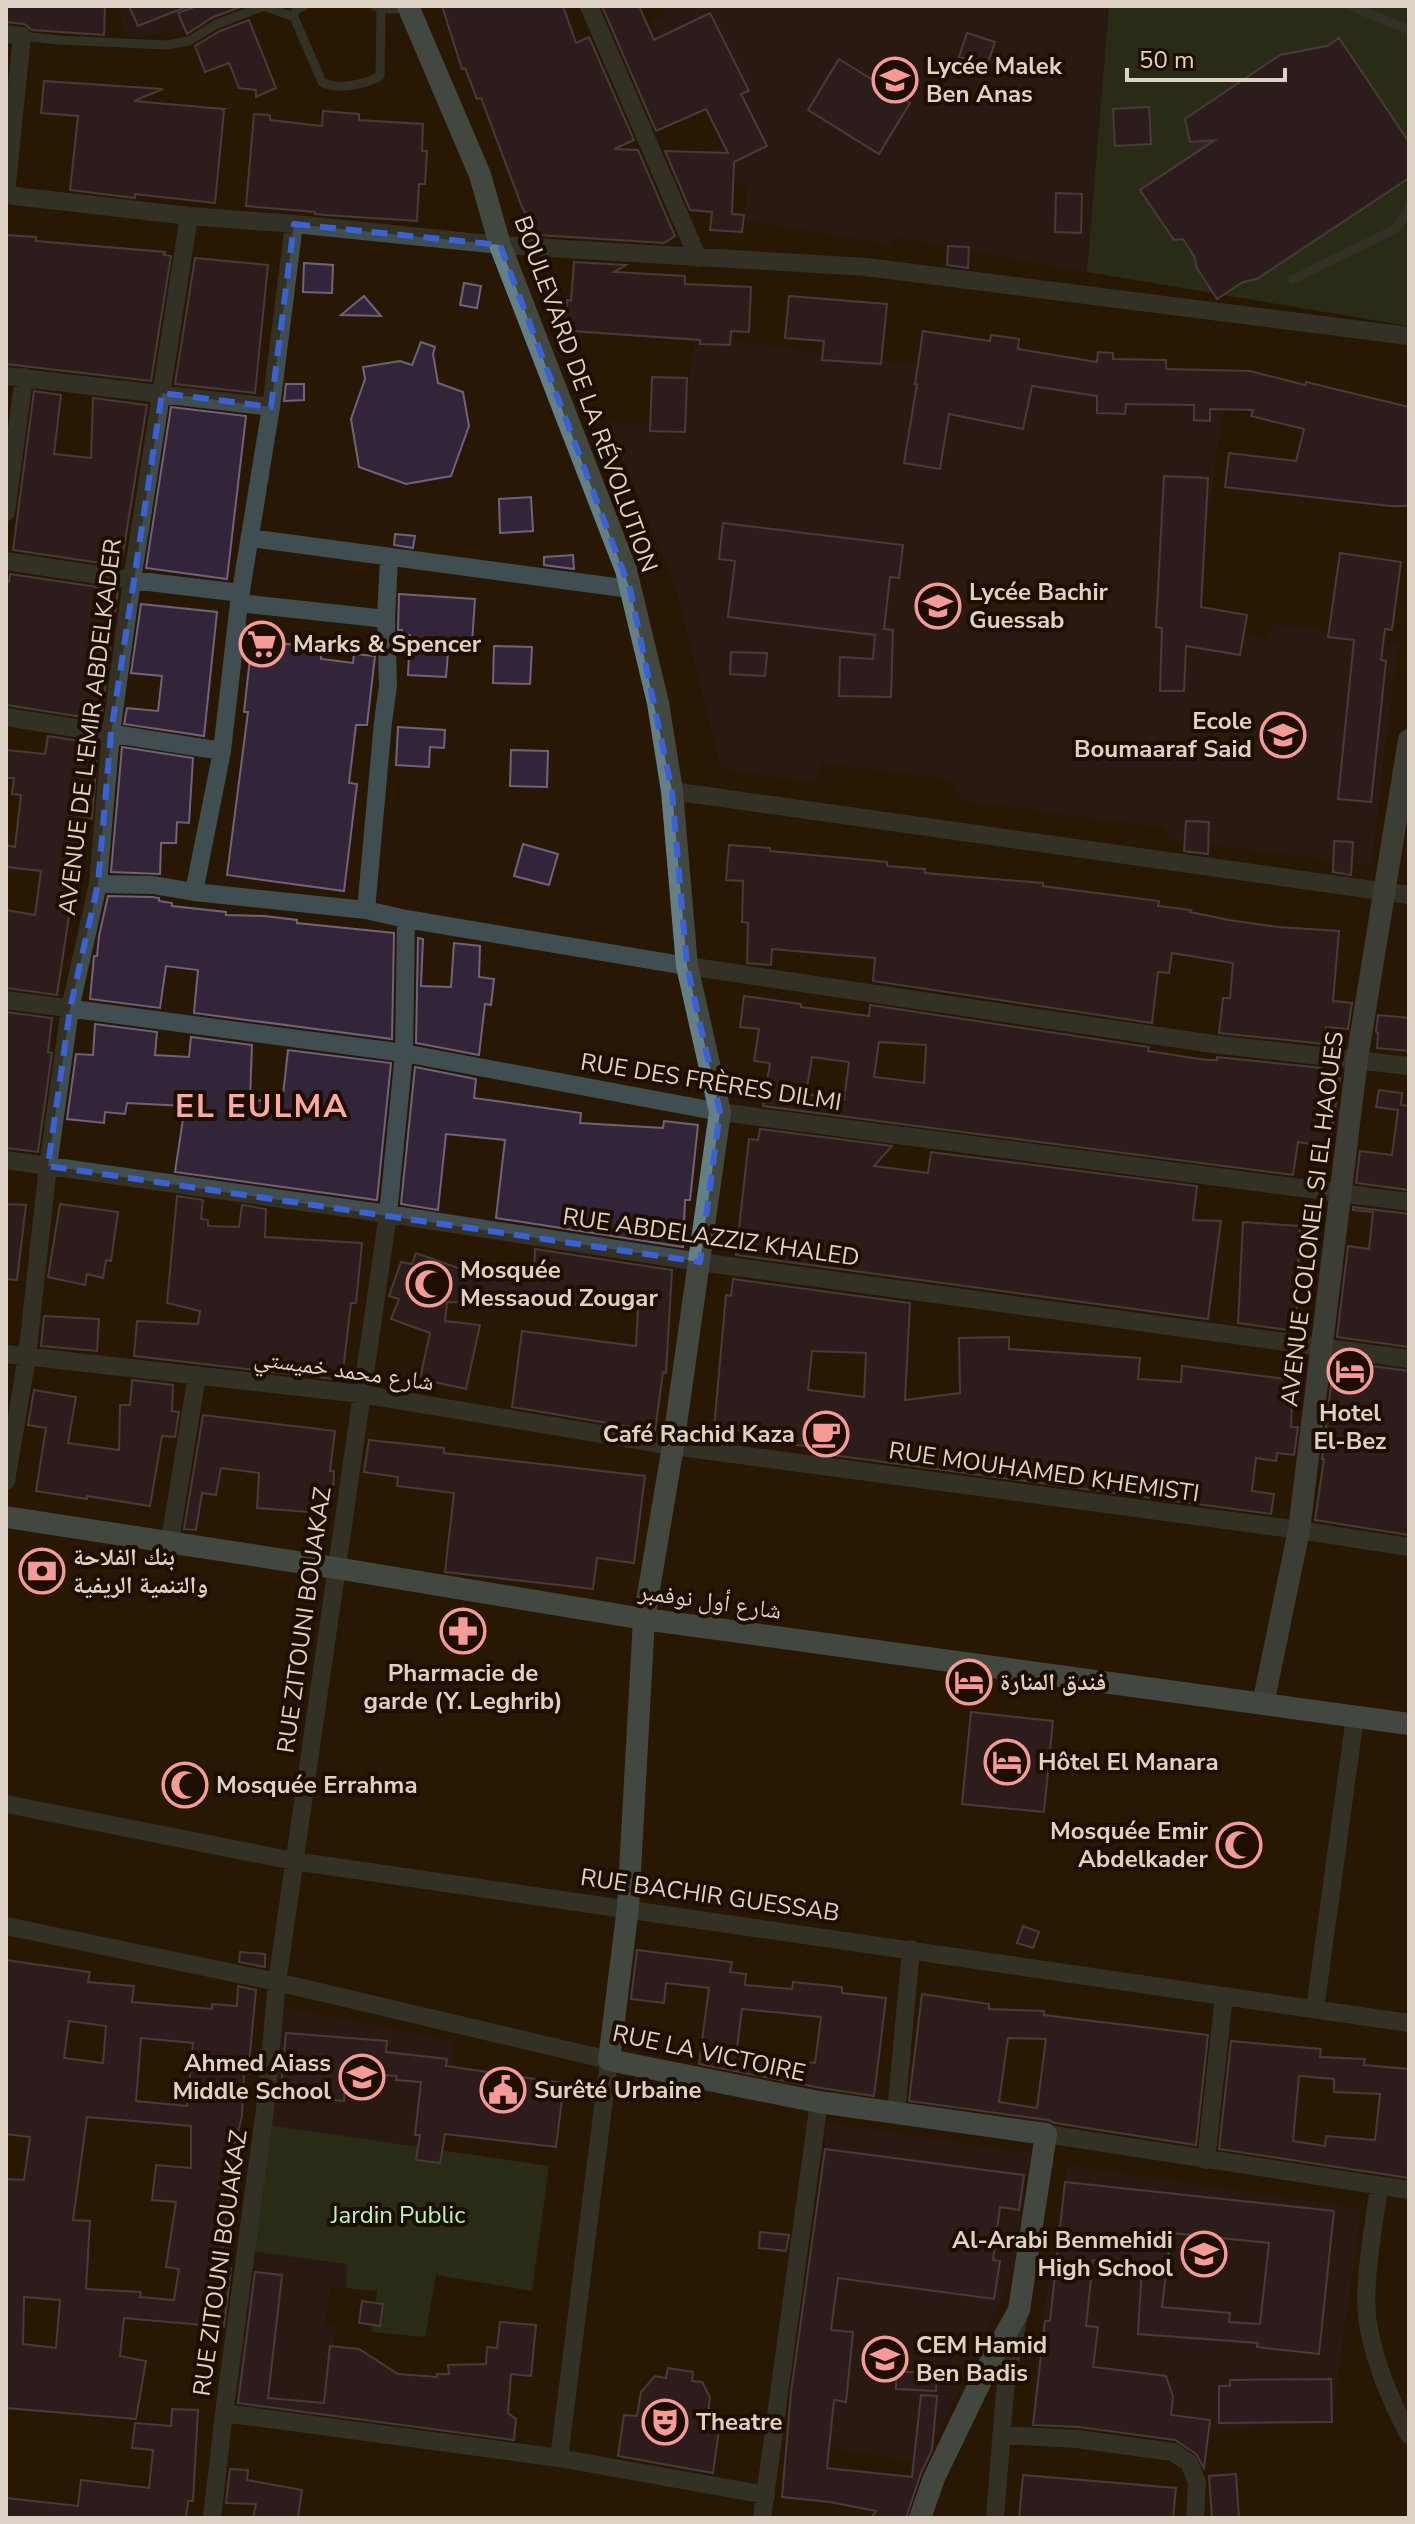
<svg xmlns="http://www.w3.org/2000/svg" width="1415" height="2524" font-family="'Nunito Sans','Noto Naskh Arabic',sans-serif">
  <rect width="100%" height="100%" fill="#281704"/>
  <path fill="#2d1c24" d="M117 6H255L202 29 128 38Z
    M663 6H1109L1087 272 892 237 891 245 745 220 747 184 716 181 723 139 650 21 664 16Z
    M695 336 1223 407 1192 631 1266 638 1273 625 1317 628 1324 636 1398 643 1371 866 1170 839 1165 828 964 801 950 779 821 763 816 783 721 769 674 581 606 421 683 429Z
    M282 2007 454 2041 441 2151 268 2125Z
    M828 2123 1030 2153 1012 2277 924 2463 784 2440Z
    M1067 2165 1361 2209 1333 2412 1222 2431 1030 2403Z
    M251 2251 347 2264 346 2288H330L325 2325 336 2327 321 2418 232 2409Z"/>
  <path fill="#2b4430" d="M1109 6H1409V326L1087 272Z
    M268 2125 549 2166 532 2291 436 2275 425 2337 372 2332 377 2291 346 2288 347 2264 251 2251Z"/>
  <path fill="#32253a" stroke="#71627b" stroke-width="2" fill-rule="evenodd" d="M6 6H105L104 35 32 30 24 24 6 22Z
    M129 6H186V7L138 26Z
    M197 6H243L213 17 187 34 178 13Z
    M442 6H563L576 43 589 37 634 140 614 149 638 150 675 236 664 243 538 235 522 207 481 98 477 99 465 68 462 69Z
    M602 6H639L654 40 710 13 749 91 741 94 767 146 734 162 732 214 744 215 742 232 710 230 712 212 690 210 665 151 728 153 706 109 656 131Z
    M249 20 276 88 256 97V90L239 88 229 63 205 72 195 46 220 31Z
    M967 33 995 42 987 66 959 57Z
    M1339 38 1409 142V178L1257 279 1243 282 1217 299 1197 268 1194 256 1183 239 1174 240 1140 190 1215 140 1190 142 1185 119 1280 55 1327 46Z
    M839 59 910 103 879 154 808 110Z
    M44 81 163 89 134 101 224 109 222 110 224 111 215 203 135 194V198L70 190 78 116 41 113Z
    M1149 107 1151 144 1115 146 1113 109Z
    M323 111 359 114V120L423 124 422 151H427L425 184H419L417 221 325 215 315 214V212L246 206 254 114 270 115V120L322 126Z
    M1056 193 1082 194 1081 233 1055 232Z
    M6 235 36 237V241L165 252 164 255 171 256 151 381 6 364Z
    M948 246 969 247 968 268 947 265Z
    M195 258 268 265 255 393 175 384Z
    M574 262 626 265 614 272 685 276V284L751 287 749 332 731 331 730 345 700 344V340L571 331 572 320H566L567 300 571 301Z
    M304 263 333 265 332 293 303 292Z
    M464 283 481 286 477 308 460 305Z
    M364 296 381 316 341 315Z
    M789 296 887 304 881 364 822 360 824 341 785 338Z
    M923 331 990 341 991 335 1019 339 1018 349 1097 362 1098 352 1113 353V359L1166 360V369L1250 371 1305 385 1306 382 1409 407V506H1390L1225 487 1229 453 1296 461 1304 429 1251 416 1253 410 1210 409V421L1194 420V405L1126 404 1125 414 1097 413V396L1032 386 1023 429 949 414 940 469 904 463 917 384H915Z
    M421 342 435 347 433 354 438 383 463 392 469 426 451 476 406 484 359 467 351 419 365 379 363 367 400 361 412 365Z
    M652 377 687 378 685 432 650 431Z
    M286 384H304V400L284 401Z
    M34 391 61 395 54 454 91 458 93 398 147 405 121 566 13 550Z
    M171 407 246 416 227 579 146 568Z
    M1164 476 1208 478 1201 607 1247 615 1240 655 1186 646 1184 691H1160L1162 628 1156 627Z
    M531 497 533 531 500 533 499 499Z
    M723 523 903 545 899 578 890 577 884 629 893 630 891 697 839 696 840 657 873 659 875 635 728 617 735 561 719 559Z
    M395 534 415 536 413 548 394 545Z
    M1340 553 1401 562 1392 630 1385 629 1381 660 1386 661 1371 802 1338 799 1354 640 1328 637Z
    M573 555 574 569 544 565V557Z
    M10 574 118 590 101 720 6 705V581L9 582Z
    M399 594 475 599 472 643 449 641 446 677 408 675 410 635H402V630H398Z
    M141 604 217 612 204 736 124 724 127 708 158 711 162 676 131 673Z
    M252 640 322 648 321 659 353 663 354 654 375 656 367 725H356L349 783 357 784 344 891 227 875 248 712H244Z
    M494 646 532 647 530 684 493 683Z
    M731 652 767 653 765 676 730 674Z
    M398 727 445 730 444 748 430 747 429 767 396 765Z
    M48 736 98 744 92 819 84 818 57 995 6 988V910L35 915 41 871 6 867V845L15 847 21 795 12 794 14 778H6V750L45 754Z
    M122 747 193 758 189 823 177 822 176 843H161L160 874 111 872Z
    M511 750 548 751 547 787 510 786Z
    M1186 821 1209 822 1208 854 1184 851Z
    M1334 841 1353 842 1351 875 1333 872Z
    M523 844 558 854 549 885 514 876Z
    M729 845 770 848V851L887 862V866L925 869V873L1043 883V886L1159 901 1158 906 1191 910 1190 912 1229 920 1278 927 1339 931 1333 1001 1352 1003 1348 1029 1326 1027 1324 1044 1219 1033 1223 998H1230L1233 963 1172 953 1169 973 1158 972 1152 1023 873 981 875 958 772 949 771 965 747 963 748 923 742 922 743 881 726 880Z
    M108 896 152 897 159 898V901L172 903V906L226 912V915L264 916 297 920V923L394 933 392 1039 194 1013 198 970 166 966 160 1008 90 999 94 956H97L99 936Z
    M418 938 423 939 421 986 451 987 454 943 480 946 479 977 494 979 491 1005 485 1004 479 1055 416 1043Z
    M744 996 801 1004V1007L869 1016 870 1005 1149 1047 1148 1051 1206 1060H1217V1057L1321 1068 1320 1075 1340 1078 1329 1147 1298 1142 1293 1175 763 1106 770 1063 754 1061 759 1029 740 1027ZM879 1042 926 1045 924 1083 874 1077ZM812 1057 849 1062 844 1100 806 1094Z
    M6 1012 52 1018 48 1052 52 1053 38 1152 6 1148Z
    M1378 1015 1409 1018V1051L1377 1048 1378 1033 1376 1032Z
    M95 1024 157 1032 155 1055 189 1057 191 1037 252 1045 250 1099 282 1104 288 1050 391 1063 377 1200 175 1172 185 1106 127 1103 125 1114 105 1112 104 1123 67 1119 76 1054 93 1055Z
    M415 1067 476 1079 474 1098 581 1113 580 1123 663 1128 664 1121 698 1125 690 1200H685L683 1247 496 1218 505 1140 446 1134 438 1210 401 1204Z
    M1379 1090 1402 1093 1401 1105 1409 1106V1190L1356 1183 1360 1151 1392 1155 1398 1110 1376 1107Z
    M760 1129 892 1146 874 1166 928 1173 931 1152 1197 1186 1193 1220 1221 1221 1208 1319 736 1255 749 1139 758 1140Z
    M177 1196 203 1200 201 1219 208 1220V1226L239 1227 242 1205 266 1209 265 1237 362 1243 356 1303H351L342 1380 134 1356 137 1321 198 1324 200 1311 167 1303Z
    M6 1204 26 1205 17 1280 6 1279Z
    M60 1204 118 1212 111 1261 106 1260 103 1278 87 1274 85 1285 48 1277Z
    M1353 1207 1409 1214V1347L1337 1337 1348 1246 1369 1249 1373 1212 1353 1210Z
    M1243 1222 1300 1226 1296 1331 1238 1323Z
    M535 1249 672 1270 666 1373 663 1372 655 1431 512 1407 522 1331 636 1346 638 1308 558 1303V1299L525 1297 524 1303 447 1302 445 1321 480 1325 466 1389 420 1379 430 1333 391 1319 399 1299 389 1296 401 1262 412 1264 416 1253 486 1278 488 1266 534 1271Z
    M733 1279 910 1303 905 1400 960 1393 959 1338 1009 1337V1349L1140 1358 1138 1379 1181 1382 1182 1366 1293 1380 1291 1427H1298L1294 1455 1277 1453 1276 1461 1256 1458 1252 1491 1274 1494 1271 1514 816 1453 817 1447 742 1440 743 1431 714 1428 726 1295 731 1296ZM812 1351 866 1353 864 1397 808 1390Z
    M44 1316 99 1319 97 1351 41 1346Z
    M1334 1361 1409 1371V1535L1315 1520 1324 1459H1322Z
    M132 1380 173 1385 172 1411 179 1412 175 1437 162 1436 150 1506 87 1496V1499L36 1491 46 1428 28 1425 34 1390 76 1397 68 1443 119 1450 120 1405H130Z
    M203 1415 335 1431 330 1471H334L333 1498H323V1513L257 1508 259 1473 221 1468 216 1495 202 1493 196 1530 184 1529Z
    M369 1440 444 1448V1453L645 1476 634 1563 597 1558 593 1589 445 1572 454 1493 397 1486 398 1477 364 1472Z
    M971 1712 1053 1721 1044 1812 962 1804Z
    M1023 1926 1039 1932 1033 1948 1017 1943Z
    M637 1950 732 1962 730 1972 746 1974 745 1985 792 1989 793 1982 842 1987V1993L886 1998 874 2096 821 2088 699 2064 709 1988 666 1983 664 2003 631 1999ZM742 2009 821 2017 815 2063 792 2061 791 2070 742 2064 743 2057 736 2056Z
    M240 1952 265 1954V1967L239 1962Z
    M6 1960 90 1972 88 1982 134 1986 132 2002 212 2009V2004L237 2006 238 1986 256 1990 248 2074H244L242 2116 226 2180 231 2181 220 2268 231 2269 224 2327 124 2318 120 2356 146 2361 136 2419 6 2408V2179L24 2180 30 2137 6 2134ZM69 2021 106 2026 103 2063 64 2058ZM141 2038 193 2043 187 2106 136 2101ZM87 2117 191 2126V2168L156 2165 152 2200 176 2202 166 2267 179 2269 174 2300 140 2297 141 2292 86 2289 90 2221 73 2220ZM24 2297 60 2300 56 2348 23 2344Z
    M922 1994 989 2004V2009L1044 2011V2015L1208 2035 1196 2145 1055 2123 1048 2120 909 2101ZM1008 2038 1046 2039 1037 2108 999 2102Z
    M286 2033 387 2041 386 2052 447 2059 446 2066 564 2083 556 2147 445 2134 440 2163 416 2160 420 2135H415L421 2082 396 2080 397 2076 346 2072 344 2101 280 2096Z
    M1231 2041 1321 2049 1320 2057 1365 2059 1364 2065 1409 2069V2178L1219 2149ZM1299 2076 1334 2079V2092L1380 2094 1375 2140 1326 2136 1325 2146 1293 2141Z
    M825 2149 1024 2175 1019 2210 1000 2207 993 2260 1000 2261 994 2299 838 2278 831 2330 853 2332 846 2402 834 2400 827 2468 912 2477 921 2395 937 2396 932 2450 921 2473 906 2518H871L876 2511 830 2502 782 2497 791 2392Z
    M1065 2182 1334 2211 1319 2354 1257 2347 1258 2343 1138 2334 1142 2265 1093 2260 1086 2326 1098 2327 1093 2367 1166 2376 1173 2397 1171 2415 1210 2420 1204 2468 1196 2454 1175 2440 1079 2427 1033 2425 1045 2321H1050ZM1171 2233 1269 2243 1260 2324 1229 2322 1230 2313 1162 2307Z
    M760 2232 789 2235 786 2251 759 2248Z
    M255 2272 282 2275 268 2398 324 2403 330 2346 359 2349 398 2374 437 2377V2374H449L448 2365 486 2364 487 2347 497 2348 500 2322 536 2325 531 2376 511 2374 508 2413 516 2419 514 2440 238 2403Z
    M362 2301 383 2304 380 2326 359 2323Z
    M668 2368 693 2372 692 2381 702 2382 710 2397 706 2428 719 2430 713 2473 618 2456 624 2415 637 2416 641 2392 655 2376 666 2378Z
    M896 2371 937 2374 936 2391 896 2389Z
    M1331 2379 1332 2422 1219 2423V2386H1230V2380Z
    M172 2409 198 2410 193 2501H188L186 2518H6V2498L78 2506 81 2480 149 2488 153 2450 132 2448 135 2423 171 2426Z
    M230 2469 248 2470 247 2480 302 2490 298 2518H253L256 2504 226 2503Z
    M1236 2474 1239 2518H1212L1209 2476Z
    M1023 2475 1176 2488 1173 2518H1019Z"/>
  <g fill="none" stroke-linecap="round" stroke-linejoin="round">
    <path stroke="#404e51" stroke-width="9" d="M304 6 296 9 294 17 322 82C338 91 365 84 380 76L381 9
      M375 6 381 9H409
      M1351 6 1409 30
      M22 36 59 40 167 45 189 41 217 24 264 6 294 17
      M1293 279 1396 229 1409 208"/>
    <path stroke="#404e51" stroke-width="18" d="M589 6 698 258
      M6 34 22 36 6 193
      M6 195 189 216 294 224 500 245 866 267 1409 336
      M6 376 271 407
      M6 512 24 377
      M250 538 630 589
      M6 561 132 580 241 593
      M239 603 386 619
      M6 717 222 751
      M672 791 1409 895
      M98 884 153 885 194 892 366 910 406 919 687 966 1213 1044 1409 1066
      M194 892 222 751 239 603 271 407 294 224
      M366 910 383 722 388 685 386 619 389 557
      M6 1000 404 1053 720 1112 1409 1202
      M6 1160 388 1214 700 1262 1409 1359
      M6 1354 361 1394 673 1446 1299 1530 1409 1547
      M6 1481 27 1357 48 1166 70 1009 98 884 111 733 132 580 189 216
      M170 1541 197 1375
      M6 1804 294 1861 1409 2023
      M6 1926 277 1982 609 2060 559 2458
      M1315 2009 1355 1717
      M896 2113 911 1949
      M1046 2134 1409 2190
      M1206 2160 1224 1996
      M1379 2186C1374 2227 1362 2284 1368 2324 1375 2363 1390 2400 1409 2435
      M224 2413 559 2458 766 2495
      M1001 2435 1077 2439 1173 2452 1189 2463 1197 2482 1195 2518
      M212 2518 224 2413 266 2102 277 1982 388 1214 404 1053 406 919
      M762 2518 819 2102
      M995 2518 1005 2391 1018 2318"/>
    <path stroke="#546a70" stroke-width="22" d="M1263 1704 1299 1530 1357 1059 1409 740"/>
    <path stroke="#638088" stroke-width="22" d="M408 6 480 175 500 245 626 570 658 703 672 791 687 966 720 1112 673 1446 644 1619 628 1907 609 2060 819 2102 1046 2134 1019 2310 990 2362 934 2478 920 2518
      M6 1517 336 1568 644 1619 1409 1724"/>
  </g>
  <path d="M0 0H1415V2524H0ZM294 224 500 245 630 589 672 791 687 966 720 1112 700 1262 48 1166 70 1009 98 884 111 733 162 393 271 407Z" fill="#281704" fill-opacity=".55" fill-rule="evenodd"/>
  <path fill="none" stroke="#3a62d5" stroke-width="6" stroke-dasharray="16 10" stroke-linejoin="round" d="M294 224 500 245 630 589 672 791 687 966 720 1112 700 1262 48 1166 70 1009 98 884 111 733 162 393 271 407Z"/>
  <defs>
    <g id="school-ring" transform="scale(2.3)"><circle r="9.5" fill="#1e0e00" stroke="#f59b97" stroke-width="1.5"/><path d="M0-5L7-2L0 1L-7-2ZM-4 1L0 2.5L4 1V4Q0 6-4 4Z" fill="#f59b97"/></g>
    <g id="supermarket-ring" transform="scale(2.3)"><circle r="9.5" fill="#1e0e00" stroke="#f59b97" stroke-width="1.5"/><path d="M-6-5.5h2.5l.6 2H6L4.5 2H-2.5L-4.4-4H-6ZM-1.5 3.2a1.3 1.3 0 1 0 .1 0ZM3 3.2a1.3 1.3 0 1 0 .1 0Z" fill="#f59b97"/></g>
    <g id="mosque-ring" transform="scale(2.3)"><circle r="9.5" fill="#1e0e00" stroke="#f59b97" stroke-width="1.5"/><path d="M3.5-4.9A6 6 0 1 0 3.5 4.9A5 5 0 1 1 3.5-4.9Z" fill="#f59b97"/></g>
    <g id="hotel-ring" transform="scale(2.3)"><circle r="9.5" fill="#1e0e00" stroke="#f59b97" stroke-width="1.5"/><path d="M-6-4.5h1.5V1H6V5H4.5V3h-9V5H-6ZM-4 0a1.8 1.8 0 1 1 3.6 0ZM.5 0V-2.5h3Q6-2.5 6 0Z" fill="#f59b97"/></g>
    <g id="cafe-ring" transform="scale(2.3)"><circle r="9.5" fill="#1e0e00" stroke="#f59b97" stroke-width="1.5"/><path d="M-5.5-4.5H6V0H3Q3 3.5 0 3.5H-2.5Q-5.5 3.5-5.5 0ZM3-3.2v2h1.7v-2ZM-6 4.5H4V6H-6Z" fill="#f59b97"/></g>
    <g id="bank-ring" transform="scale(2.3)"><circle r="9.5" fill="#1e0e00" stroke="#f59b97" stroke-width="1.5"/><path d="M-6-4H6V4H-6ZM0-2.3a2.3 2.3 0 1 0 0 4.6a2.3 2.3 0 1 0 0-4.6Z" fill="#f59b97"/></g>
    <g id="pharmacy-ring" transform="scale(2.3)"><circle r="9.5" fill="#1e0e00" stroke="#f59b97" stroke-width="1.5"/><path d="M-2-6h4v4h4v4h-4v4h-4v-4h-4v-4h4Z" fill="#f59b97"/></g>
    <g id="civic-ring" transform="scale(2.3)"><circle r="9.5" fill="#1e0e00" stroke="#f59b97" stroke-width="1.5"/><path d="M-.6-6.5H3V-4.5H.6V-3L4-1V1h2V6H-6V1h2V-1L-.6-3ZM-1.2 2.5V6h2.4V2.5Z" fill="#f59b97"/></g>
    <g id="theatre-ring" transform="scale(2.3)"><circle r="9.5" fill="#1e0e00" stroke="#f59b97" stroke-width="1.5"/><path d="M-5-5.5Q0-4 5-5.5V0Q5 5 0 6Q-5 5-5 0ZM-3.3-2.5H-1v1.5H-3.3ZM1-2.5H3.3v1.5H1ZM-2.8 1Q0 5.5 2.8 1Z" fill="#f59b97"/></g>
  </defs>
  <g fill-rule="evenodd">
    <use href="#school-ring" x="895" y="80"/>
    <use href="#school-ring" x="938" y="606"/>
    <use href="#supermarket-ring" x="262" y="644"/>
    <use href="#school-ring" x="1283" y="735"/>
    <use href="#mosque-ring" x="429" y="1284"/>
    <use href="#hotel-ring" x="1350" y="1371"/>
    <use href="#cafe-ring" x="826" y="1434"/>
    <use href="#bank-ring" x="42" y="1571"/>
    <use href="#pharmacy-ring" x="463" y="1631"/>
    <use href="#hotel-ring" x="969" y="1682"/>
    <use href="#hotel-ring" x="1007" y="1762"/>
    <use href="#mosque-ring" x="185" y="1785"/>
    <use href="#mosque-ring" x="1239" y="1845"/>
    <use href="#school-ring" x="362" y="2077"/>
    <use href="#civic-ring" x="503" y="2090"/>
    <use href="#school-ring" x="1204" y="2254"/>
    <use href="#school-ring" x="885" y="2359"/>
    <use href="#theatre-ring" x="665" y="2422"/>
  </g>
  <g text-anchor="middle" stroke-width="8" stroke-linejoin="round" paint-order="stroke">
    <g font-size="24" font-weight="bold" fill="#ded2c6" stroke="#1e0e00" text-anchor="start">
      <text x="926" y="74">Lycée Malek<tspan x="926" dy="28">Ben Anas</tspan></text>
      <text x="969" y="600">Lycée Bachir<tspan x="969" dy="28">Guessab</tspan></text>
      <text x="293" y="652">Marks &amp; Spencer</text>
      <text x="1252" y="729" text-anchor="end">Ecole<tspan x="1252" dy="28">Boumaaraf Said</tspan></text>
      <text x="460" y="1278">Mosquée<tspan x="460" dy="28">Messaoud Zougar</tspan></text>
      <text x="1350" y="1421" text-anchor="middle">Hotel<tspan x="1350" dy="28">El-Bez</tspan></text>
      <text x="795" y="1442" text-anchor="end">Café Rachid Kaza</text>
      <text x="73" y="1565">بنك الفلاحة<tspan x="73" dy="28">والتنمية الريفية</tspan></text>
      <text x="463" y="1681" text-anchor="middle">Pharmacie de<tspan x="463" dy="28">garde (Y. Leghrib)</tspan></text>
      <text x="1000" y="1690">فندق المنارة</text>
      <text x="1038" y="1770">Hôtel El Manara</text>
      <text x="216" y="1793">Mosquée Errahma</text>
      <text x="1208" y="1839" text-anchor="end">Mosquée Emir<tspan x="1208" dy="28">Abdelkader</tspan></text>
      <text x="331" y="2071" text-anchor="end">Ahmed Aiass<tspan x="331" dy="28">Middle School</tspan></text>
      <text x="534" y="2098">Surêté Urbaine</text>
      <text x="1173" y="2248" text-anchor="end">Al-Arabi Benmehidi<tspan x="1173" dy="28">High School</tspan></text>
      <text x="916" y="2353">CEM Hamid<tspan x="916" dy="28">Ben Badis</tspan></text>
      <text x="696" y="2430">Theatre</text>
    </g>
    <g font-size="24" fill="#ded2c6" stroke="#1e0e00">
      <text transform="translate(586 394) rotate(70)" y="8">BOULEVARD DE LA RÉVOLUTION</text>
      <text transform="translate(90 727) rotate(-83)" y="8">AVENUE DE L'EMIR ABDELKADER</text>
      <text transform="translate(711 1082) rotate(9)" y="8">RUE DES FRÈRES DILMI</text>
      <text transform="translate(1312 1219) rotate(-83)" y="8">AVENUE COLONEL SI EL HAOUES</text>
      <text transform="translate(711 1237) rotate(8)" y="8">RUE ABDELAZZIZ KHALED</text>
      <text transform="translate(344 1370) rotate(8)" y="8">شارع محمد خميستي</text>
      <text transform="translate(1044 1472) rotate(8)" y="8">RUE MOUHAMED KHEMISTI</text>
      <text transform="translate(710 1601) rotate(8)" y="8">شارع أول نوفمبر</text>
      <text transform="translate(304 1620) rotate(-82)" y="8">RUE ZITOUNI BOUAKAZ</text>
      <text transform="translate(710 1895) rotate(8)" y="8">RUE BACHIR GUESSAB</text>
      <text transform="translate(709 2053) rotate(12)" y="8">RUE LA VICTOIRE</text>
      <text transform="translate(220 2263) rotate(-82)" y="8">RUE ZITOUNI BOUAKAZ</text>
    </g>
    <g font-size="24" fill="#b7f4c1" stroke="#1e0e00">
      <text x="398" y="2223">Jardin Public</text>
    </g>
    <g font-size="32" font-weight="bold" letter-spacing="2" fill="#fca8a4" stroke="#1e0e00">
      <text x="262" y="1117">EL EULMA</text>
    </g>
  </g>
  <rect width="1415" height="2524" fill="none" stroke="#ded2c6" stroke-width="16"/>
  <path d="M1127 68v12h158v-12" fill="none" stroke="#ded2c6" stroke-width="4"/>
  <text x="1139" y="68" font-size="24" fill="#ded2c6" stroke="#1e0e00" stroke-width="6" paint-order="stroke">50 m</text>
</svg>
